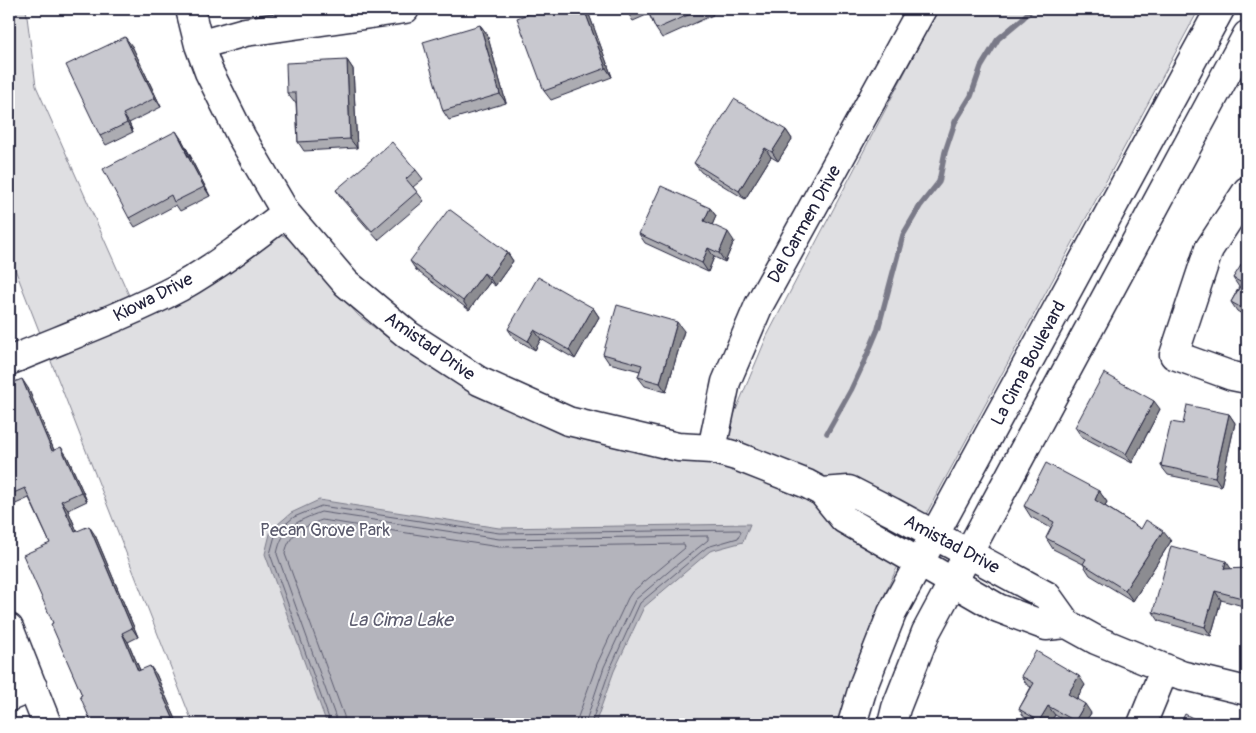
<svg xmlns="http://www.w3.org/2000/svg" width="1256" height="733" font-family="Pangolin,sans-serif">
  <rect width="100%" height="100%" fill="#fff"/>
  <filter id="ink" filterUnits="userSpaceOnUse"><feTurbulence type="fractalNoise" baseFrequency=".02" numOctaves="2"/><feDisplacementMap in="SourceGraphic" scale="10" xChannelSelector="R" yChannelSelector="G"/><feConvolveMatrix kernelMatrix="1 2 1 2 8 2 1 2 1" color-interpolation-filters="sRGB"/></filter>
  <g filter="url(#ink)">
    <path fill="#dfdfe2" stroke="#80808e" d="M9 9H26L36 86 140 320 177 305 278 232 289 239 359 316 407 352 481 398 592 442 647 453 692 459 721 466 733 417 767 336 938 9H1199L896 570C872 620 852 671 837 724H193L9 254Z"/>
    <path fill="#b4b4bc" stroke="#7a7a88" d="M319 500 499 528 750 524 743 542 710 551 644 607 614 671 595 724H327L265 554 271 530 291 513Z"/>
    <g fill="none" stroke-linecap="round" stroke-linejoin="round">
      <path stroke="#5c5c6f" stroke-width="1" d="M331 724 270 554 276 532 294 517 321 506 499 533 740 530 741 532 738 538 707 547 640 603 610 669 591 724
        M338 724 277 554C282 527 297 521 321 512L499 539 708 536V540L674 567 635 600 604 667 585 724
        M345 724 344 716 285 554C289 533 303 527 322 520L499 547 684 544 685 548 632 592 628 598 597 664 578 717 577 724"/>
      <path stroke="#7a7a88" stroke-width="5.5" d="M827 433 851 390 865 360 878 329 903 235 920 206 939 182 945 152 955 122 971 96 981 67 998 39 1022 19 1032 9"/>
      <g stroke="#22223b" stroke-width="31">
        <path id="minor" d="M190 9 199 45 209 72 241 136 286 213 346 283 408 335 479 381 568 421 678 447 712 449 736 456 807 484 822 492 844 519 998 608 1046 626 1067 624
          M199 45 245 32 405 9
          M1247 191 1209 249 1174 355 1232 376 1247 379
          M9 361C66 337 125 316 180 287 217 266 252 239 286 213
          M712 449 726 382 759 305 922 9
          M822 492 849 490 892 512 1047 596 1067 624 1096 640 1181 675 1247 691
          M9 628 47 724
          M9 697 33 687
          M852 724 864 684 892 613 1220 9
          M892 724 896 708 926 632 1247 35
          M1142 724 1165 668"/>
      </g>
      <use href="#minor" stroke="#fff" stroke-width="28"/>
    </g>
    <path fill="#acacb2" stroke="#22223b" d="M587 9 612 77 551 100 544 91Z
      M625 9H715L711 11 713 15 662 38 656 29 649 14 633 21Z
      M480 25 487 34 506 103 449 120 443 111Z
      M132 46 161 107 129 123 133 132 106 145 100 136Z
      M347 60 353 69 357 148 304 151 298 142 296 102H294L287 93Z
      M786 130 792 139 778 161 771 157 745 199 701 172 694 163Z
      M182 140 192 159H191L210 196 180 211 176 205 135 227 129 218Z
      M416 170 423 179 413 187 424 201 378 240 342 199 336 190Z
      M710 208 716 216 712 225 734 241 725 262 714 257 708 272 645 243 639 234Z
      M507 252 513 261 495 286 490 282 469 310 416 270 410 261Z
      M1247 260V317L1237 311 1231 302 1239 287 1233 278Z
      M593 308 599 317 575 359 541 339 535 350 514 338 508 329Z
      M684 331 666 392 645 386 638 377 640 371 609 363 603 354Z
      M9 384 28 388 54 450 67 456 87 501 68 510 77 531 95 535 138 637 128 642 140 670 156 674 178 724H92L82 695 53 623 50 543 29 498 9 507Z
      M1160 409 1132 463 1081 436 1075 427Z
      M1229 414 1235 423 1221 486 1168 475 1161 466 1183 424Z
      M1247 416V493L1242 485Z
      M1099 491 1107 502 1105 506 1141 529 1171 541 1133 601 1090 575 1083 564 1053 549 1046 538 1051 528 1031 517 1024 506Z
      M1247 568V620L1243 614V606L1221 600 1211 636 1159 621 1153 612 1232 569Z
      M1021 676 1085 685 1077 699 1091 713 1084 724H1071L1055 715 1049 724H1036L1025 718 1019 709 1031 687 1027 685Z"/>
    <path fill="#8c8c91" stroke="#22223b" d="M584 9H587L612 77 606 68Z
      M480 25 487 34 506 103 500 94Z
      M125 37 132 46 161 107 155 98Z
      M347 60 353 69 357 148 350 139Z
      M123 114 129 123 133 132 127 123Z
      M786 130 792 139 778 161 772 152Z
      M176 131 182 140 192 159 186 150Z
      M765 148 771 157 745 199 739 191Z
      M185 151 191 159 210 196 204 187Z
      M710 208 716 216 710 230 704 221Z
      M728 232 734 241 725 262 719 253Z
      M708 248 714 257 708 272 702 263Z
      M507 252 513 261 495 286 489 277Z
      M484 273 490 282 469 310 463 301Z
      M593 308 599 317 575 359 569 350Z
      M677 322 684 331 666 392 660 383Z
      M534 330 541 339 535 350 528 341Z
      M22 379 28 388 58 460 52 451Z
      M1154 401 1160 409 1132 463 1126 454Z
      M1229 414 1235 423 1221 486 1215 477Z
      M61 447 67 456 87 501 81 492Z
      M1099 491 1107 502 1102 510 1095 500Z
      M61 501 68 510 81 541 75 532Z
      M89 526 95 535 138 637 132 628Z
      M1163 531 1171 541 1133 601 1125 590Z
      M1226 561 1232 570 1224 569Z
      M1215 591 1221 600 1211 636 1205 627Z
      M122 633 128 642 144 680 138 671Z
      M150 666 156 674 178 724 173 718Z
      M1079 676 1085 685 1074 702 1068 694Z
      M1085 704 1091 713 1084 724H1077L1075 721Z
      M1048 706 1055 715 1049 724H1041L1039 721Z"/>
    <path fill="#c8c8cf" stroke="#22223b" d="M541 9H584L606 68 544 91 517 18Z
      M625 9H635L626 13Z
      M647 9H702L656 29Z
      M480 25 500 94 443 111 423 42Z
      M125 37 155 98 123 114 127 123 100 136 66 65Z
      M347 60 350 139 298 142 296 93H287L286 63Z
      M734 99 786 130 772 152 765 148 739 191 694 163Z
      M176 131 186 150 185 151 204 187 174 202 171 195 129 218 103 169Z
      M392 142 416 170 406 179 417 192 372 231 336 190Z
      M661 186 710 208 704 221 728 232 719 253 708 248 702 263 639 234Z
      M449 209 507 252 489 277 484 273 463 301 410 261Z
      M1245 259 1247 260V311L1231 302 1242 283 1233 278Z
      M538 277 593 308 569 350 534 330 528 341 508 329Z
      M617 305 677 322 660 383 638 377 642 365 603 354Z
      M1104 373 1154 401 1126 454 1075 427Z
      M22 379 52 451 61 447 81 492 61 501 75 532 89 526 132 628 122 633 138 671 150 666 173 718 167 721 168 724H92L80 696 82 695 51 624 53 623 23 555 50 543 25 488 9 495V384Z
      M1187 405 1229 414 1215 477 1161 466 1171 422 1183 424Z
      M1245 416H1247V485H1242Z
      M1046 463 1099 491 1095 500 1141 529 1146 520 1163 531 1125 590 1083 564 1086 559 1046 538 1054 522 1024 506Z
      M1171 546 1226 561 1224 569 1247 568V613L1243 614 1242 598 1215 591 1205 627 1153 612Z
      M1036 651 1079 676 1068 694 1085 704 1075 721 1048 706 1039 721 1019 709 1034 683 1021 676Z
      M1185 714 1204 724H1180Z
      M981 718 993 724H977Z"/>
  </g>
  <g text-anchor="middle" stroke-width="4" stroke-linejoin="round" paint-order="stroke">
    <g font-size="18" fill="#22223b" stroke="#fff">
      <text transform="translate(804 224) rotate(-61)" y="6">Del Carmen Drive</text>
      <text transform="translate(153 297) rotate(-27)" y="6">Kiowa Drive</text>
      <text transform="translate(430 346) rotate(35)" y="6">Amistad Drive</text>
      <text transform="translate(1028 363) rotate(-62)" y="6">La Cima Boulevard</text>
      <text transform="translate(952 544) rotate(28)" y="6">Amistad Drive</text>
    </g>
    <g font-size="18" fill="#5b5b6d" stroke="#fff">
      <text x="325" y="536">Pecan Grove Park</text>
    </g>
    <g font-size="19" font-style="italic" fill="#5c5c6f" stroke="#fff">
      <text x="400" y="626">La Cima Lake</text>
    </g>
  </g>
  <rect width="1256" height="733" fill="none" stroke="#fff" stroke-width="30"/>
  <rect x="15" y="15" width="1226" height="703" fill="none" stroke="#22223b" stroke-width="2" filter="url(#ink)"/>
</svg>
